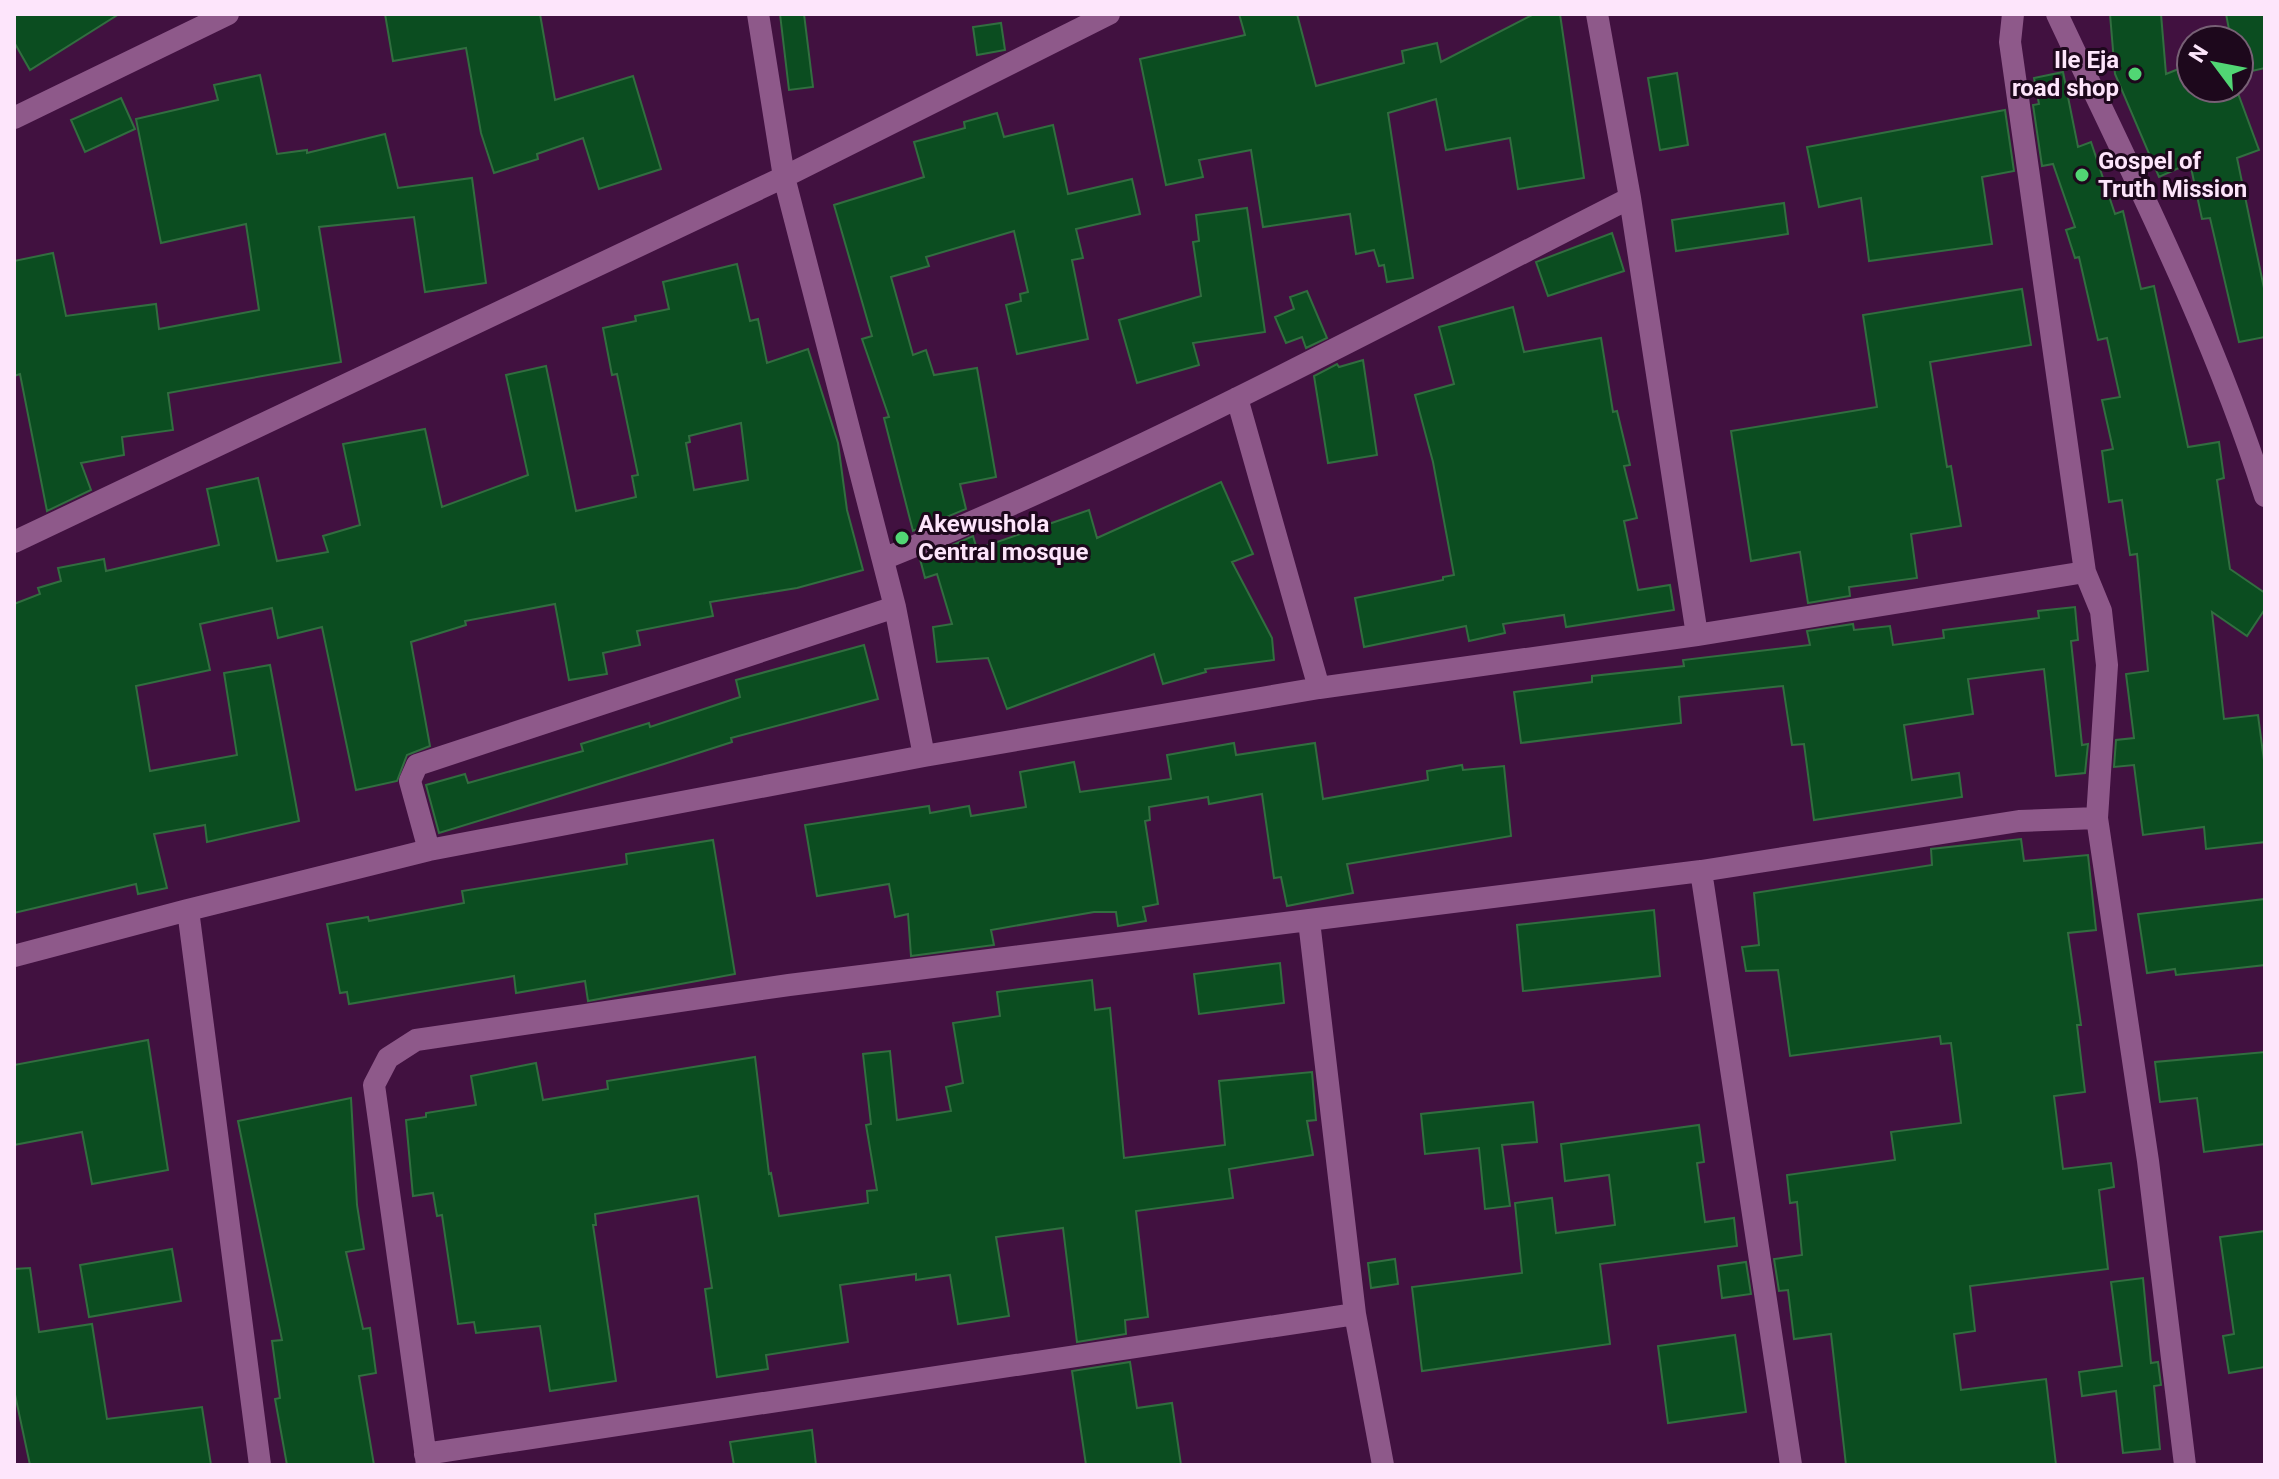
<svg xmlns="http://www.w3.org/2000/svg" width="2279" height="1479" font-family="Roboto,sans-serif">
  <rect width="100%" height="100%" fill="#411140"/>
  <path fill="#0b4d20" stroke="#326e40" stroke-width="2" fill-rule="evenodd" d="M14 14H119L30 70 14 42Z
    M385 14H540L555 100 633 76 661 169 599 189 583 138 537 154 538 159 494 173 481 133 466 48 393 61Z
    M780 14H804L813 87 789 90Z
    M1239 14H1297L1316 86 1404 63 1402 51 1437 43 1441 62 1534 14H1560L1584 178 1518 189 1510 138 1446 150 1436 99 1388 113 1413 278 1387 282 1384 265 1379 266 1374 250 1356 254 1350 214 1263 227 1251 150 1199 160 1203 177 1166 185 1140 59 1245 35Z
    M2110 14H2161L2166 74 2191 64V88H2236L2259 150 2237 158 2265 293V337L2239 342 2210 218 2202 219 2190 163 2159 177 2115 74Z
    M2226 14H2265V68L2239 74V40H2231Z
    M1001 23 1005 50 977 55 973 27Z
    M2063 72 2078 147 2091 142 2115 214 2123 211 2141 289 2154 286 2188 447 2219 442 2224 478 2217 480 2230 569 2265 593V609L2247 636 2212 612 2224 719 2258 715 2265 768V842L2206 849 2204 827 2143 835 2134 765 2114 767 2116 740 2134 738 2126 674 2148 671 2137 554 2130 555 2122 500 2109 502 2102 451 2113 449 2102 400 2120 397 2107 338 2098 340 2079 257 2075 258 2066 230 2075 227 2053 164 2042 166 2033 105 2039 104 2034 78Z
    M1677 73 1688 145 1660 150 1648 78Z
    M260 75 277 154 307 150V153L385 134 398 188 472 178 486 283 425 292 414 217 319 227 341 362 168 393 173 430 122 437 124 455 81 463 91 490 47 511 20 374 14 376V261L53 253 66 316 156 304 159 329 259 310 246 224 161 243 136 119 218 100 214 85Z
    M121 98 135 129 85 152 71 120Z
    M2005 110 2014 171 1982 177 1992 244 1869 261 1861 198 1819 207 1807 147Z
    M997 113 1004 137 1053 125 1068 194 1132 179 1140 214 1076 229 1083 258 1072 260 1088 339 1017 354 1006 305 1021 301 1020 294 1028 292 1014 231 926 257 929 266 891 277 913 355 926 350 934 375 977 368 996 477 960 484 966 509 913 531 884 418 889 417 862 339 872 336 834 205 924 177 914 142 965 128 964 122Z
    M1784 203 1788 234 1676 251 1672 220Z
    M1247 208 1265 332 1193 343 1199 365 1137 383 1119 320 1201 296 1193 242 1199 241 1196 215Z
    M1612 233 1624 271 1548 296 1536 262Z
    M737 264 750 321 758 319 767 363 808 349 838 443 847 510 863 570 797 588 710 602 713 616 637 631 640 645 603 653 607 674 569 680 555 604 465 621 466 625 411 642 430 746 407 755 397 781 356 790 322 627 278 638 272 608 200 624 210 670 136 686 150 771 237 755 224 673 270 665 299 821 207 842 205 825 154 834 167 888 138 894 136 884 14 913V604L40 594 38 588 61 581 58 568 104 559 106 571 219 545 207 489 258 478 277 561 328 552 323 536 360 525 343 444 425 429 442 507 528 475 506 375 546 366 576 511 636 497 632 476 638 475 617 374 612 375 603 328 636 321 635 316 669 309 663 282ZM741 423 748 480 694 490 686 443 690 442 689 436Z
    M2022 289 2031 345 1930 362 1947 467 1951 466 1961 526 1911 534 1917 578 1849 587 1850 596 1808 603 1800 552 1751 561 1731 431 1877 407 1863 315Z
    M1307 291 1327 338 1306 348 1302 337 1286 343 1275 317 1294 309 1290 297Z
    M1513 307 1524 352 1601 338 1613 412 1617 411 1630 465 1624 466 1637 518 1624 521 1638 590 1670 585 1674 610 1566 627 1564 615 1503 624 1505 633 1469 641 1466 626 1364 647 1355 598 1443 580V577L1454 575 1433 462 1415 395 1454 384 1439 327Z
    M1363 360 1377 455 1328 463 1314 376 1337 364 1339 367Z
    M1221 482 1253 554 1232 562 1272 638 1274 660 1205 669 1206 672 1163 684 1154 654 1007 709 988 658 937 662 933 627 952 624 937 574 925 578 920 559 973 536 977 549 1089 510 1097 538Z
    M2075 607 2078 640 2071 641 2082 745 2088 744 2085 773 2056 776 2044 669 1968 679 1973 714 1904 725 1912 780 1959 773 1962 797 1814 820 1804 744 1792 745 1783 686 1679 697 1681 723 1521 743 1514 692 1592 682V676L1684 666 1683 660 1810 645 1807 631 1853 624 1854 630 1890 626 1893 645 1944 638 1943 630 2039 618 2038 611Z
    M864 645 878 699 731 738 732 742 664 764 439 833 426 785 465 774 468 783 583 751 581 744 649 723 650 727 740 697 736 680Z
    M1234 743 1236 755 1315 743 1323 799 1428 780 1427 771 1462 765 1463 770 1504 766 1511 836 1347 864 1353 893 1287 906 1281 877 1274 878 1262 794 1209 804 1208 797 1149 807 1150 820 1145 821 1158 904 1143 907 1146 921 1118 926 1116 912H1094L991 930 994 945 911 956 908 914 895 917 889 884 817 896 805 825 929 806 930 813 969 806 971 816 1026 807 1020 772 1074 762 1080 792 1171 779 1167 755Z
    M2021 839 2024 861 2088 855 2096 930 2068 933 2081 1025H2077L2085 1092 2054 1096 2063 1169 2111 1163 2114 1187 2099 1190 2108 1269 1970 1286 1975 1331 1954 1334 1961 1390 2046 1379 2056 1465H1846L1831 1334 1794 1339 1788 1290 1779 1291 1774 1259 1802 1255 1797 1202 1790 1203 1787 1175 1895 1160 1891 1132 1961 1123 1951 1043 1941 1044 1940 1036 1790 1056 1778 970 1746 971 1742 947 1759 945 1754 893 1932 865 1931 849Z
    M713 840 735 974 588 1001 585 981 516 993 514 976 349 1004 347 992 340 993 327 924 368 917 369 921 464 903 462 891 627 864 626 854Z
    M2265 899V965L2176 975 2175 969 2147 973 2138 914Z
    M1654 910 1660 976 1523 991 1517 925Z
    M1280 963 1284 1003 1199 1014 1194 974Z
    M1092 980 1095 1010 1110 1008 1124 1158 1225 1145 1219 1081 1312 1072 1316 1120 1307 1121 1313 1155 1229 1169 1233 1198 1136 1211 1148 1317 1125 1320 1126 1334 1077 1342 1063 1228 996 1237 1009 1316 958 1324 950 1275 916 1280V1274L840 1285 848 1342 766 1355 768 1369 717 1377 705 1289 712 1288 698 1196 595 1214 596 1225H593L616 1381 550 1391 540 1326 476 1333 474 1322 458 1324 442 1215 437 1216 433 1193 413 1196 406 1120 426 1117V1113L476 1105 471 1076 536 1063 543 1100 608 1089 607 1081 755 1057 769 1174 771 1173 779 1216 868 1203 867 1191 877 1190 866 1125 871 1124 863 1054 890 1051 897 1120 951 1111 946 1087 963 1083 953 1023 1000 1016 997 992Z
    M148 1040 168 1170 92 1184 82 1132 14 1145V1065Z
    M2265 1052V1144L2204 1152 2197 1098 2160 1102 2155 1062Z
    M351 1098 357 1205 364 1249 346 1252 363 1329 370 1328 376 1373 359 1376 374 1465H287L275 1399 280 1398 272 1341 282 1340 238 1121Z
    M1533 1102 1537 1142 1502 1145 1510 1206 1485 1209 1479 1148 1425 1154 1421 1114Z
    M1699 1125 1704 1162 1697 1163 1705 1222 1734 1218 1737 1246 1600 1264 1610 1344 1422 1371 1412 1287 1522 1273 1515 1203 1552 1198 1556 1233 1615 1225 1609 1175 1565 1181 1561 1144Z
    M2265 1231V1367L2229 1373 2223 1336 2234 1334 2220 1237Z
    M172 1249 181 1301 89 1317 80 1265Z
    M1395 1259 1398 1284 1371 1288 1368 1263Z
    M1746 1262 1751 1294 1722 1298 1718 1266Z
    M30 1268 39 1332 92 1324 107 1419 202 1407 211 1465H30L14 1390V1269Z
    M2143 1278 2151 1363 2158 1362 2161 1385 2154 1386 2160 1449 2123 1453 2116 1391 2082 1396 2079 1372 2122 1366 2111 1282Z
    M1735 1335 1746 1412 1668 1423 1658 1346Z
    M1130 1362 1137 1408 1172 1403 1181 1465H1086L1072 1371Z
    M812 1430 816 1465H734L730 1442Z"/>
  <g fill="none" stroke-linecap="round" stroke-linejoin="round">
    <path stroke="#8e598a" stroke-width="22" d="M758 14 784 177 895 607 924 756
      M1597 14 1630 198 1697 635
      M2013 14 2010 42 2085 572 2101 611 2107 665 2097 818 2148 1161 2185 1465
      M14 118 228 14
      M1237 398 1319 688
      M14 542 784 177 1109 14
      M883 559C1139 456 1384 323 1630 198
      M429 850 410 781 417 765 895 607
      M1701 871 1791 1465
      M1309 921 1355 1314 1383 1465
      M14 956 188 910
      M425 1454 1355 1314
      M260 1465 188 910 429 850 924 756 1319 688 1697 635 2085 572
      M427 1465 374 1085 388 1058 416 1040 789 985 1701 871 2019 821 2097 818"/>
    <path stroke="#8e598a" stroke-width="22" d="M2057 14C2131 172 2212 328 2265 496"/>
  </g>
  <g fill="#51d674" stroke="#1d081c" stroke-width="3">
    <circle cx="2135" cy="74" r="8"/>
    <circle cx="2082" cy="175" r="8"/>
    <circle cx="902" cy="538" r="8"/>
  </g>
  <g text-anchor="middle" stroke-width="6" stroke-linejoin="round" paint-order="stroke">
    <g font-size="24" font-weight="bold" fill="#fde5fb" stroke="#1d081c" text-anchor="start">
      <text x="2119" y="68" text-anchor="end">Ile Eja<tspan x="2119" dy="28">road shop</tspan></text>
      <text x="2098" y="169">Gospel of<tspan x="2098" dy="28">Truth Mission</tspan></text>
      <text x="918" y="532">Akewushola<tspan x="918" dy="28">Central mosque</tspan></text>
    </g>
  </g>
  <rect width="2279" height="1479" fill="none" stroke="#fde5fb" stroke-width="32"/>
  <g transform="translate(2215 64) rotate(302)"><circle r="38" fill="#1d081c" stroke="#776075" stroke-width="2"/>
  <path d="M0-6L14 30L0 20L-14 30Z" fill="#51d674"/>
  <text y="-12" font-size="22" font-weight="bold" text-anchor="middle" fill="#fde5fb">N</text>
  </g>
</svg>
